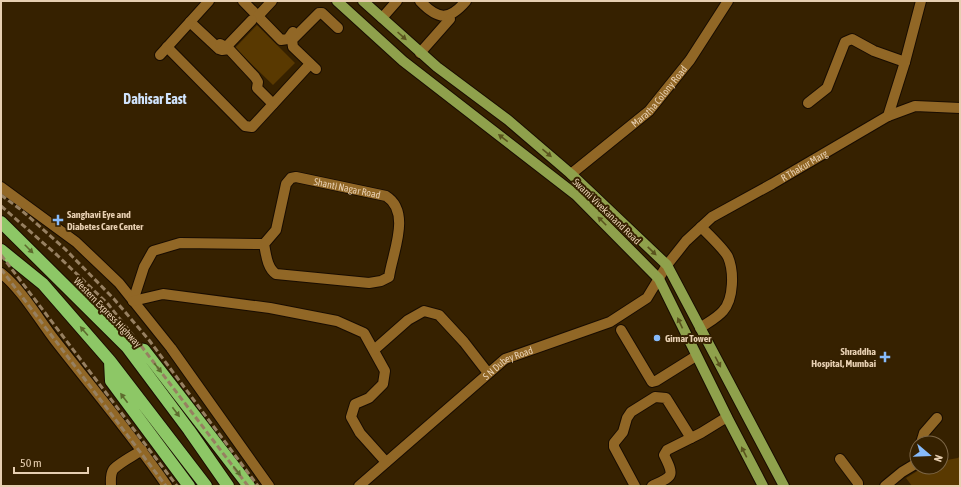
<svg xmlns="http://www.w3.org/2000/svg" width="961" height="487" font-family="'Asap Condensed',sans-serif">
  <rect width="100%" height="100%" fill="#362100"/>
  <path fill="#593901" d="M257 25 295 63 273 85 235 48Z
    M960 456V486H912L906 478 924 467H941V461L958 458Z"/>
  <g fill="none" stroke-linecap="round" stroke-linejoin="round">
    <g stroke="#180c00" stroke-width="12">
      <g id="minor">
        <path d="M243 1 281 40 288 39 293 32"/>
        <path d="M420 1C438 20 449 21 466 1"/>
        <path d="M258 16 272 1"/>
        <path d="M382 18 397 1"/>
        <path d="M190 22 219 49 222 50 229 49 255 77 258 82 257 88 273 104"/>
        <path d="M220 44 226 47 228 45 252 20"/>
        <path d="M167 47 245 126 252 127 310 64"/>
        <path d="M420 53 450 19"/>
        <path d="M160 55 209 1"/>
        <path d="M316 69 293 47 292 40 319 13H322L338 28"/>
        <path d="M808 103 827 88 845 42 852 39 874 51 905 62"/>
        <path d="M888 116 905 62 921 1"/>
        <path id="s1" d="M571 174 649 111 690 60 728 1"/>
        <path d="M1 187 76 242 119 283 171 348 269 486"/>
        <path d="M1 273C22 290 38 318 54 339 92 388 132 435 167 486"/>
        <path id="s2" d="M133 301 144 267 153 251 180 243 264 244 276 230 286 184 291 178 296 177 386 196C412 212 392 254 389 277L381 281 369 283 276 274C267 268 266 254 264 244"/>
        <path d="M133 301 163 294 270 308 337 321 364 333 385 371 383 384 369 398 355 404 351 417 360 433 386 462"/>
        <path d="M700 328C707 323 717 318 723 311 734 299 734 271 728 257 724 249 708 234 701 227"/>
        <path d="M621 330 652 382 656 381 696 356"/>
        <path d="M374 350 408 320 424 311 439 315 464 342 488 373"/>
        <path d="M921 443 924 433 937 418"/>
        <path d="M840 459 858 483V486"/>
        <path d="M111 486C111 481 110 475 113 470 117 464 135 455 142 450"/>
        <path id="s3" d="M359 486 505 359 610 322 647 298 667 265 686 241 712 217 772 184 888 116 915 106 960 108"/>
        <path d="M635 486 614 447V443L623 432 627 418 631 412 655 397 666 398 691 438"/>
        <path d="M652 486C673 476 675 477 664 455L667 450 701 433 727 417"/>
        <path d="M885 486 902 472 917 463"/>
      </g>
    </g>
    <g stroke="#180c00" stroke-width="12">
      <path id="major" d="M337 1 403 61 576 195 659 279 727 417 763 486
        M363 1 437 67 508 120 571 174 667 265 784 486"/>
    </g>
    <g stroke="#180c00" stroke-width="14">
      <path id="highway" d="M1 222 127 347 189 430 228 486
        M1 250 43 284 110 361 206 486
        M127 347 144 350 249 486
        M110 361 111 381 189 486"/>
    </g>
    <use href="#minor" stroke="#916726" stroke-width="10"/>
    <use href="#major" stroke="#8fa14c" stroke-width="10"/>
    <use href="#highway" stroke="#8dc766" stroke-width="12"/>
    <path stroke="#978061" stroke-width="3" stroke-dasharray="6 3" stroke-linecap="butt" d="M1 195 20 209 65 249 114 299 149 340 258 486
      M1 206 57 255 108 304 142 347 248 486
      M1 255 177 486
      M1 269 166 486"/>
  </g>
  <defs><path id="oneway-solid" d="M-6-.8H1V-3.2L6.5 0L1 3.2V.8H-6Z"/></defs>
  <g fill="#5a541e">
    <use href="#oneway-solid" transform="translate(402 36) rotate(42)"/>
    <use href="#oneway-solid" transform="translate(503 138) rotate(-142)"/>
    <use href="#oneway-solid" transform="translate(547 153) rotate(40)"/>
    <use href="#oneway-solid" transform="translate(602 221) rotate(-135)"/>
    <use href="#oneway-solid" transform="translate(652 251) rotate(44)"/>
    <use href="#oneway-solid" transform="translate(680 323) rotate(-115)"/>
    <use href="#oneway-solid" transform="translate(718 362) rotate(62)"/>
    <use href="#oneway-solid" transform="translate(744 452) rotate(-117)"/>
  </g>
  <g fill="#5d6c2e">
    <use href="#oneway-solid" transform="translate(29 249) rotate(45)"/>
    <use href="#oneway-solid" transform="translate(84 331) rotate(-131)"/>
    <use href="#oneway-solid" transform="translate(158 368) rotate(52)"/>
    <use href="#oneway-solid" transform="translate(124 398) rotate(-127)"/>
    <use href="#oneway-solid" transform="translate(176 412) rotate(53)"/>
    <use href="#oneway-solid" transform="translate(237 471) rotate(52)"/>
  </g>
  <g fill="#87bbfb" stroke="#362100" stroke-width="1.5">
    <path d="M56 214h4v4h4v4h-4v4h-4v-4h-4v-4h4z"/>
    <circle cx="657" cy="338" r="4"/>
    <path d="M883 351h4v4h4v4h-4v4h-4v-4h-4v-4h4z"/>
  </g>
  <g text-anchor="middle" stroke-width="4" stroke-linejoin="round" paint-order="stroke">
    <g font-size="10" fill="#e7cfb1" stroke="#362100">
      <text dy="4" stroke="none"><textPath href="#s1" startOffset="118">Maratha Colony Road</textPath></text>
      <text dy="4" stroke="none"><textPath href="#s3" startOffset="559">R Thakur Marg</textPath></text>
      <text dy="4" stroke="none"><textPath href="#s2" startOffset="297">Shanti Nagar Road</textPath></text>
      <text transform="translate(607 211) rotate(44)" y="4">Swami Vivekanand Road</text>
      <text transform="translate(108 312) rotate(46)" y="4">Western Express Highway</text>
      <text dy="4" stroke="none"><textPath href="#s3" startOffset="194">S N Dubey Road</textPath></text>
    </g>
    <g font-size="10" font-weight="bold" fill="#e7cfb1" stroke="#362100" text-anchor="start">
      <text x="67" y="218">Sanghavi Eye and<tspan x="67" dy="12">Diabetes Care Center</tspan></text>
      <text x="665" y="342">Girnar Tower</text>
      <text x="876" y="355" text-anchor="end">Shraddha<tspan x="876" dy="12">Hospital, Mumbai</tspan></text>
    </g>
    <g font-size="14" font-weight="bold" fill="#d0e3fc" stroke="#362100">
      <text x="155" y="104">Dahisar East</text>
    </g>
  </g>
  <rect width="961" height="487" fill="none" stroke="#e7cfb1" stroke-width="4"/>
  <g transform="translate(929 455) rotate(109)"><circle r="19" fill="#362100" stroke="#7d6747"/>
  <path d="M0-3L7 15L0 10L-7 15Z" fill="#87bbfb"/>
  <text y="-6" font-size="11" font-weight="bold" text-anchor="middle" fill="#e7cfb1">N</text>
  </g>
  <path d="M14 467v6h74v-6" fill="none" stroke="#e7cfb1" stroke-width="2"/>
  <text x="20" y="467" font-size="12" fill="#e7cfb1" stroke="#362100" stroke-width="3" paint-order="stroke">50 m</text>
</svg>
